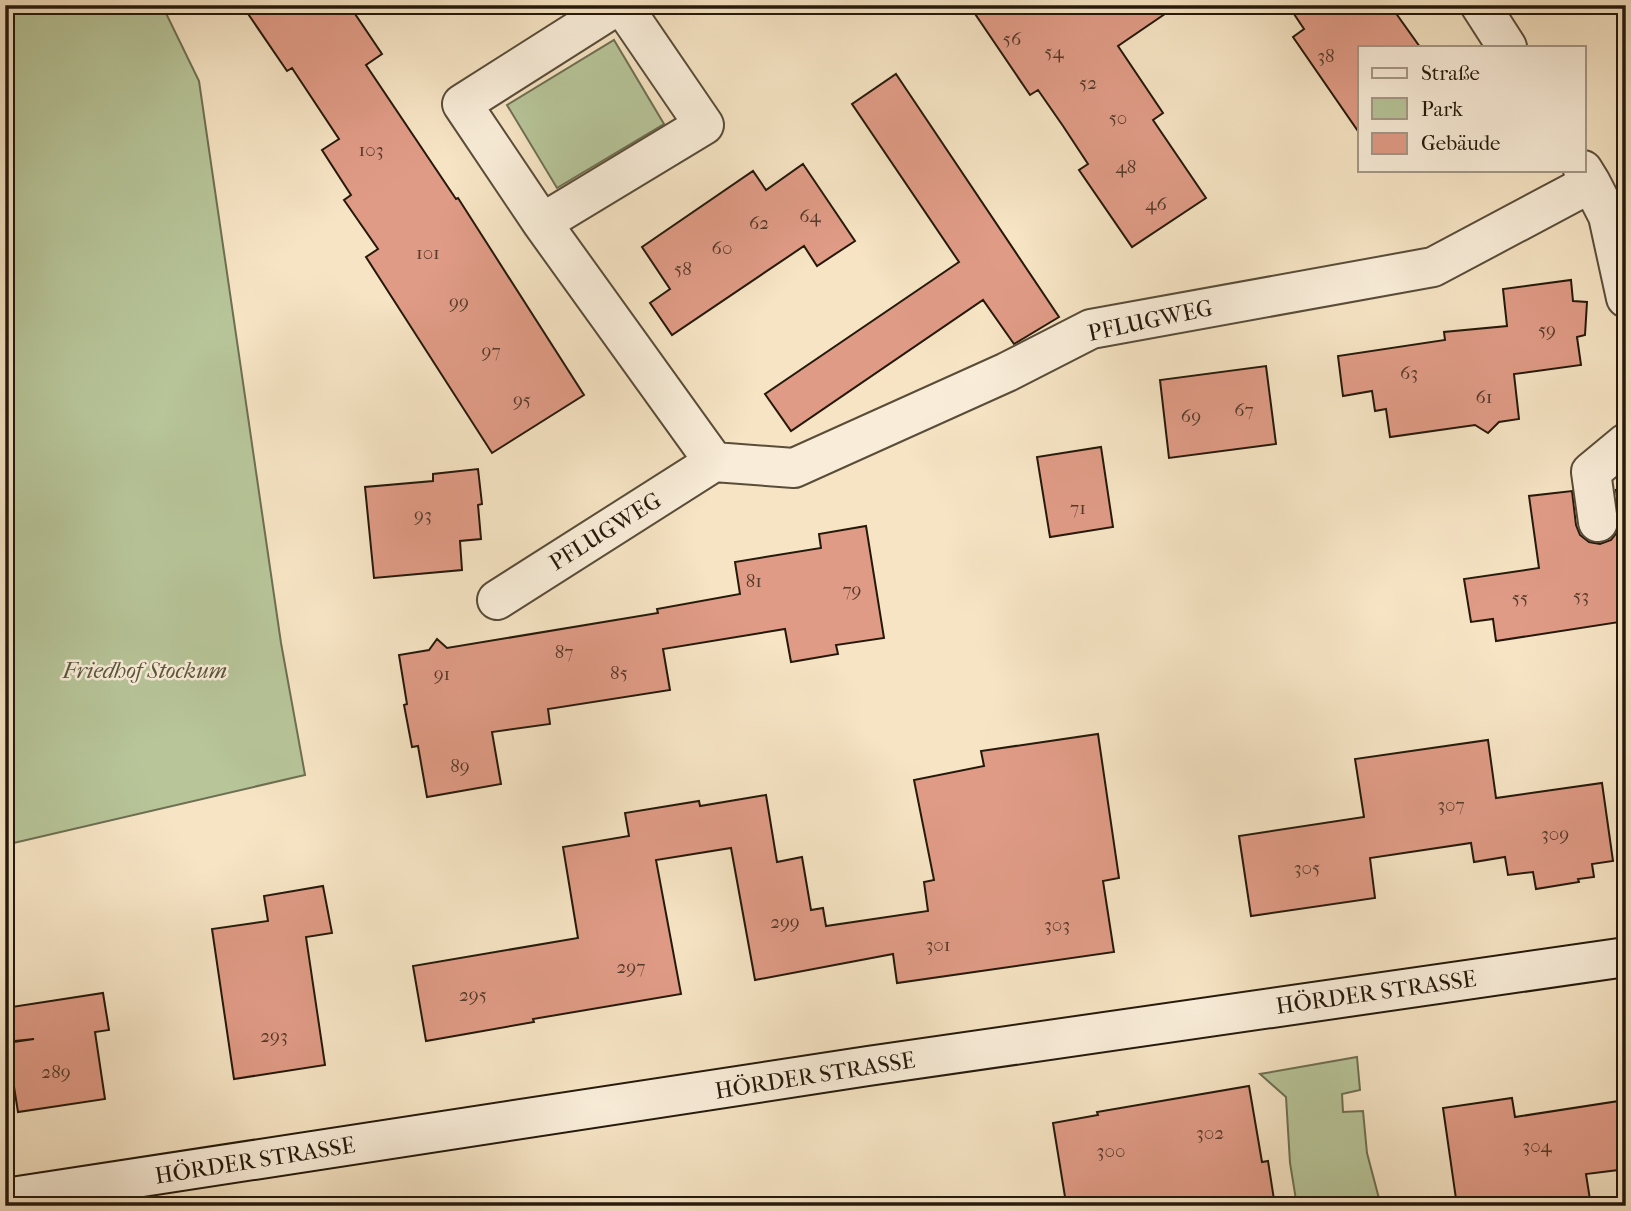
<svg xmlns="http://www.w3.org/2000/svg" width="1631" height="1211" font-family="'IM FELL French Canon',serif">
  <rect width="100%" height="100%" fill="#f6e4c4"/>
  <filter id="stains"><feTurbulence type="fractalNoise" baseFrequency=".00286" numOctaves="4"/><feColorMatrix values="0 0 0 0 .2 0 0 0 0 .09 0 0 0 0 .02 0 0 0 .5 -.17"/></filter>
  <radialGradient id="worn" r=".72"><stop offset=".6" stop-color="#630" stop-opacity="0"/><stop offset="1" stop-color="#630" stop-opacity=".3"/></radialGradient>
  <path fill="#b7c599" stroke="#6e6f52" stroke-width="2" d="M5 5H162L199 81 281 643 305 775 5 845Z
    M614 40 664 124 557 188 507 105Z
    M1357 1057 1360 1090 1342 1094 1343 1112 1363 1111 1367 1153 1381 1206H1297L1290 1163 1286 1097 1260 1074Z"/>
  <path fill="#e09b86" stroke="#25190b" stroke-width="2" d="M242 5H349L382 54 366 65 456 199 458 198 584 395 492 453 366 257 378 249 344 200 351 195 322 150 339 139 292 68 287 71Z
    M969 5H1178L1118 46 1163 113 1153 120 1206 198 1132 247 1079 170 1088 164 1063 126 1038 90 1030 95Z
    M1288 5H1390L1420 47H1360V134L1293 37 1304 29Z
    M896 74 1059 317 1014 344 983 300 791 431 765 394 959 262 852 104Z
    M803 164 855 241 817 266 804 246 672 335 650 303 670 289 642 247 753 171 766 190Z
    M1571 280 1573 301 1587 302 1585 335 1577 337 1581 365 1514 374 1519 419 1499 422 1488 433 1475 425 1390 437 1386 409 1375 411 1372 391 1343 396 1338 356 1445 340 1444 332 1507 326 1503 289Z
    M1266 366 1276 444 1169 458 1160 380Z
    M1101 447 1113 527 1050 537 1037 457Z
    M478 469 482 504 478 505 481 539 460 541 462 570 374 578 365 487 433 481V474Z
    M1626 489V621L1496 641 1493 619 1471 622 1464 579 1539 568 1529 496 1572 491 1576 525 1580 535 1589 542 1600 544 1611 540 1618 531 1620 519 1616 490Z
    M866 526 884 638 836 645 838 654 791 662 785 629 663 649 670 690 548 709 550 724 492 732 501 784 427 797 418 746 412 747 404 705 407 704 399 655 429 650 437 639 447 648 658 613 657 609 740 594 735 562 821 548 819 534Z
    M1098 734 1119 878 1103 881 1114 952 897 983 893 954 755 980 731 848 656 860 681 994 533 1019 534 1022 426 1041 413 966 578 938 563 847 629 836 625 813 699 801 700 806 766 795 777 862 802 857 811 910 823 908 826 926 928 911 924 882 934 880 914 780 984 766 981 751Z
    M1488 740 1496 798 1602 783 1613 861 1592 864 1594 877 1578 879 1579 882 1536 889 1533 872 1508 875 1505 857 1474 862 1471 843 1370 858 1375 898 1251 916 1239 836 1364 817 1355 759Z
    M323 886 332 933 306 937 325 1065 234 1079 212 929 268 921 264 896Z
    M103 993 109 1030 95 1032 105 1099 18 1112 7 1043 34 1039 5 1042V1008Z
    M1249 1086 1262 1162 1268 1161 1275 1206H1073V1203H1066L1053 1123 1098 1115 1097 1112Z
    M1512 1098 1515 1117 1619 1101 1620 1106 1626 1105V1169L1586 1174 1591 1206H1527L1525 1197 1457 1206 1443 1108Z"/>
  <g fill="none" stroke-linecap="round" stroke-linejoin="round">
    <g stroke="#594c39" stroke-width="42">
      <path id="minor" d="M618 5 462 104 542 223 714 462
        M1480 5 1507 47
        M1591 183 1608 216 1626 298
        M542 223 704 125 622 5
        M1598 522 1591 472 1626 443
        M497 600 714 462 794 468 1007 372 1091 329 1433 267 1591 183 1583 170"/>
    </g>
    <g stroke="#25190b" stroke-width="42">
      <path id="secondary" d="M5 1198 868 1066 1626 957"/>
    </g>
    <use href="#minor" stroke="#f9edd9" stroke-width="38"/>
    <use href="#secondary" stroke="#f9edd9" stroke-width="38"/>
  </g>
  <g text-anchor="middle" stroke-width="5" stroke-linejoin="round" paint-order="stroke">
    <g font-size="19" fill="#543a2a">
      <text x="1012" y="45">56</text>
      <text x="1054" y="58">54</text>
      <text x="1326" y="62">38</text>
      <text x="1088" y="89">52</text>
      <text x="1118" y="124">50</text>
      <text x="371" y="156">103</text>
      <text x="1126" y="173">48</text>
      <text x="1156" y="210">46</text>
      <text x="810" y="222">64</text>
      <text x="759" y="229">62</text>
      <text x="722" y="254">60</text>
      <text x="428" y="259">101</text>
      <text x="683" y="275">58</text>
      <text x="459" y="308">99</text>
      <text x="1547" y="336">59</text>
      <text x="491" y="357">97</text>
      <text x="1409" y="379">63</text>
      <text x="1484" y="403">61</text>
      <text x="522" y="406">95</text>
      <text x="1244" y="416">67</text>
      <text x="1191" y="422">69</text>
      <text x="1078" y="514">71</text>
      <text x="423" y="521">93</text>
      <text x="754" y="587">81</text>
      <text x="852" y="596">79</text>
      <text x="1581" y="602">53</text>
      <text x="1520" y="604">55</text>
      <text x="564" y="658">87</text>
      <text x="619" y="679">85</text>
      <text x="442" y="680">91</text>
      <text x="460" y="772">89</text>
      <text x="1451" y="811">307</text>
      <text x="1555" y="840">309</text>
      <text x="1307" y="874">305</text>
      <text x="785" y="928">299</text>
      <text x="1057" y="931">303</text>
      <text x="938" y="951">301</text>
      <text x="631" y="973">297</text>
      <text x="473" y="1001">295</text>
      <text x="274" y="1042">293</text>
      <text x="56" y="1078">289</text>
      <text x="1210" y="1139">302</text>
      <text x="1537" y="1152">304</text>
      <text x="1111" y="1157">300</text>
    </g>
    <g font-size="23" fill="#25190b" stroke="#f9edd9">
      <text transform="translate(1150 320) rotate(-12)" y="8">PFLUGWEG</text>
      <text transform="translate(605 531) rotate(-32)" y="8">PFLUGWEG</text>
      <text transform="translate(1376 992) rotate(-8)" y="8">HÖRDER STRASSE</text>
      <text transform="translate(815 1075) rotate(-9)" y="8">HÖRDER STRASSE</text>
      <text transform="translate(255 1160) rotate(-9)" y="8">HÖRDER STRASSE</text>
    </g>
    <g font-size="23" font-style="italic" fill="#58553d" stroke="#f9edd9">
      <text x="145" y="678">Friedhof Stockum</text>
    </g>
  </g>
  <rect width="1631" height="1211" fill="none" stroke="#f6e4c4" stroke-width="28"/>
  <rect x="7" y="7" width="1617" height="1197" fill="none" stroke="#25190b" stroke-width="3.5"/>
  <rect x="14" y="14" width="1603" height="1183" fill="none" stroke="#25190b" stroke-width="2"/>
  <rect x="1358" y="46" width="228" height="126" fill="#f9edd9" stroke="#a49887" stroke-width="2"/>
  <rect x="1372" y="68" width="35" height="10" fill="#f9edd9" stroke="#a49887" stroke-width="2"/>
  <text x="1421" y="80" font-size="21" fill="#25190b">Straße</text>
  <rect x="1372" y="98" width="35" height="21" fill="#b7c599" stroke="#a49887" stroke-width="2"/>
  <text x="1421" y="116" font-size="21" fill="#25190b">Park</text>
  <rect x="1372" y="133" width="35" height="21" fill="#e09b86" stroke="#a49887" stroke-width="2"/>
  <text x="1421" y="150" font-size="21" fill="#25190b">Gebäude</text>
  <rect width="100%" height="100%" filter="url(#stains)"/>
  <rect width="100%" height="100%" fill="url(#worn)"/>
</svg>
